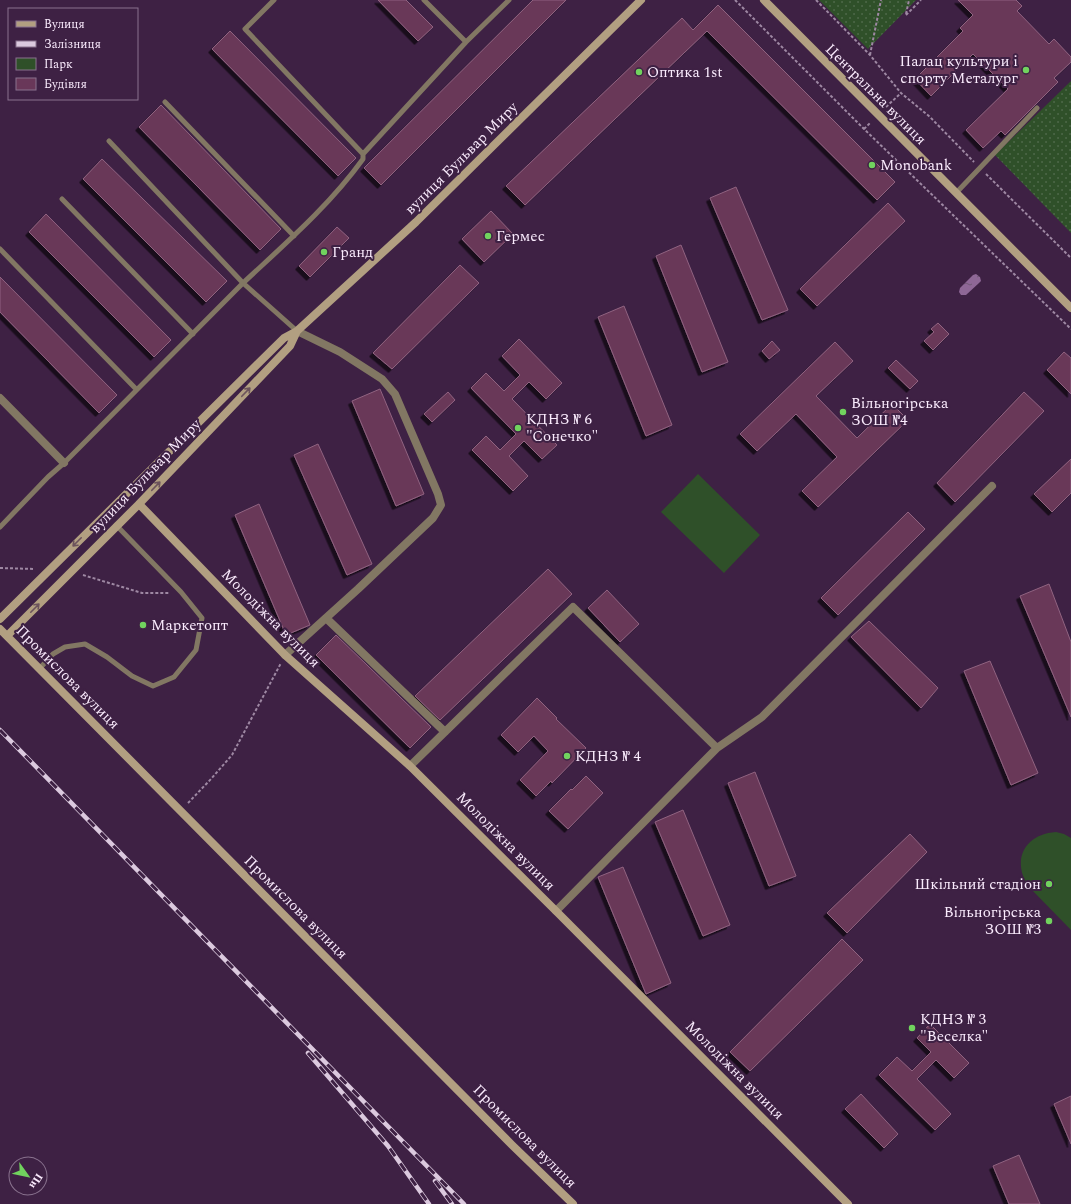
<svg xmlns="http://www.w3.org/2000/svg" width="1071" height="1204" font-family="Spectral,serif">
  <defs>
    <pattern id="green-dots" width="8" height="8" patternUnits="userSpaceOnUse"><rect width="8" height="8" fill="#2f5029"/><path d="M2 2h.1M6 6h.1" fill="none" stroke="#4e6949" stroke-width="1.8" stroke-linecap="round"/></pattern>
    <pattern id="water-ripples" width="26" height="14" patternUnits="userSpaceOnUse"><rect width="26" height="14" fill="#8e6796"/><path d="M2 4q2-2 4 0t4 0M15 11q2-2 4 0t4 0" fill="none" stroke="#705875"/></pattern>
    <filter id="shadow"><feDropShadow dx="-3.5" dy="3.5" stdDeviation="0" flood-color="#0009"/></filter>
  </defs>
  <rect width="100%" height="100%" fill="#3e2144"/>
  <path fill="url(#green-dots)" d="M819 0H916L868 49Z
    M1071 81V233L995 155Z"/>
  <path fill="#2f5029" d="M698 474 760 535 724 573 661 512Z
    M1056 832 1064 834 1071 838V930L1029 887C1011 861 1024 834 1056 832Z"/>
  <path fill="url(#water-ripples)" d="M976 274 980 277 981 281 979 283 966 295H961L959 292 960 288 973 275Z"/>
  <path fill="#693759" stroke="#906380" filter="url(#shadow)" d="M378 0H406L433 27 418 41Z
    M533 0H566L381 185 364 168Z
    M958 0H1016L1022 6 1017 11 1049 44 1054 39 1071 57V62L1054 78 1058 82 1005 135 1001 131 983 148 966 130 1008 89 973 54 931 96 915 79 963 31 960 28 973 15Z
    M718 5 895 182 877 200 707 31 525 205 506 186 682 18 693 30Z
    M230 31 356 158 338 176 212 49Z
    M161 105 281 229 260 250 139 127Z
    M102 159 227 281 206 302 83 179Z
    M736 187 788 310 762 320 710 198Z
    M888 203 905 221 817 306 800 289Z
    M491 211 513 234 484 262 462 239Z
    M46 214 171 340 154 357 29 232Z
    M337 227 349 238 310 277 299 266Z
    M681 245 728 362 702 372 656 256Z
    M460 265 479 283 392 369 373 353Z
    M0 277 117 395 99 413 0 312Z
    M624 306 672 425 646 436 598 317Z
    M938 323 949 334 933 350 924 341 934 332 931 329Z
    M519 339 562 383 546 399 529 382 512 399 557 445 542 459 524 441 509 456 528 476 513 491 472 450 486 436 500 450 516 434 471 388 486 373 504 391 520 375 502 356Z
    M772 341 780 350 769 359 762 351Z
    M835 342 853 361 816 396 857 438 892 404 908 420 818 507 802 491 837 457 796 414 757 451 740 434Z
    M1064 352 1071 358V394L1047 370Z
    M896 360 918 381 910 389 888 368Z
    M380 389 424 494 396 506 352 401Z
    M448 392 455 400 432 422 424 414Z
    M1024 392 1044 411 955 502 937 483Z
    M318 444 372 564 347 575 294 455Z
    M1071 459V493L1052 512 1034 494Z
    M259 504 310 625 286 635 235 515Z
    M908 512 925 529 838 615 821 598Z
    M548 569 572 594 440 720 415 696Z
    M1049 584 1071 642V717L1020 596Z
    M607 590 639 624 620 642 588 608Z
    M869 621 938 688 921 708 851 637Z
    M336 635 431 727 410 748 316 655Z
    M990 661 1038 773 1011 785 964 671Z
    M537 698 557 718 556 719 586 748 552 783 551 781 536 796 520 780 548 751 534 736 518 752 501 735Z
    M755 772 796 876 769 886 728 783Z
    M586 776 603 793 568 829 549 811 571 789 572 790Z
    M683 810 730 925 703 936 655 822Z
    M910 834 927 852 847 933 827 913Z
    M623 867 671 983 646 994 598 877Z
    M842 939 863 960 750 1071 730 1052Z
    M930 1024 969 1063 954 1078 936 1060 917 1079 951 1114 935 1130 879 1075 897 1057 912 1071 931 1052 917 1038Z
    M861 1094 898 1134 884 1148 845 1109Z
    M1071 1096V1144L1054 1104Z
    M1019 1155 1040 1204H1009L993 1166Z"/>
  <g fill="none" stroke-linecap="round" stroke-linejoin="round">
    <path stroke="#9e88a3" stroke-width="2" stroke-dasharray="3 2" stroke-linecap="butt" d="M735 0 864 129 1071 329
      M816 0 870 55 901 93 930 117 974 162
      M906 14 909 0
      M906 15 921 0
      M870 55 881 0
      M886 107 901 93
      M864 129 871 122
      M986 174 1071 258
      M0 568 35 569
      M83 575 142 593H170
      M188 803 211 779 232 755 281 663"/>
    <path stroke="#827763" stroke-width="5" d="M274 0 245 29 363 154
      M424 0 466 42
      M165 102 294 236
      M109 141 243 283C286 243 329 206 363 159V154L466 42 509 0
      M956 193 1037 108
      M62 199 193 334
      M0 249 136 389
      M0 527 48 477 64 463 243 283 297 331
      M40 668 53 654 65 647 85 644 107 657 132 676 153 686 174 677 196 650 202 618 181 592 116 525"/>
    <path stroke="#827763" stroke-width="8" d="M0 398 64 463
      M326 618 445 732
      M285 655 358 589 433 518 441 505 438 494 395 394 382 379 340 352 297 331
      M410 766 573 607 717 748
      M556 911 717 748 762 717 992 486"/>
    <path stroke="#b29f81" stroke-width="8" d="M764 0 1071 308
      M139 504 285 655 410 766 556 911 848 1204
      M0 619 284 338 297 331 416 222 641 0
      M0 629 512 1145 573 1204
      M7 636 139 504 290 346 297 331"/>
    <g stroke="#dbc9de" stroke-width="4.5">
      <path id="rail" d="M0 730 464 1204
        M308 1053 388 1146 429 1204
        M435 1181 452 1204"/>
    </g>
    <use href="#rail" stroke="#3e2144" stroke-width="3" stroke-dasharray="9" stroke-linecap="butt"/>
  </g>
  <defs><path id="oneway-shaft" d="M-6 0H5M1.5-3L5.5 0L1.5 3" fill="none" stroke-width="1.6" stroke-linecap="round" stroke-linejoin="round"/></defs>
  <g stroke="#6c535c">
    <use href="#oneway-shaft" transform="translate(246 392) rotate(-46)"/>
    <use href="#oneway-shaft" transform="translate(156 486) rotate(-46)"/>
    <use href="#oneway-shaft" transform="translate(77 542) rotate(135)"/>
    <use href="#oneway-shaft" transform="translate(35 608) rotate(-45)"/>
  </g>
  <g fill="#71d35e" stroke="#3e2144" stroke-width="1.5">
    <circle cx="1026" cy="70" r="4"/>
    <circle cx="639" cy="72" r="4"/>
    <circle cx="872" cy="165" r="4"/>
    <circle cx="488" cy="236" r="4"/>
    <circle cx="324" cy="252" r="4"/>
    <circle cx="843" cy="412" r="4"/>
    <circle cx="518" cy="428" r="4"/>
    <circle cx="143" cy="625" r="4"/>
    <circle cx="567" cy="756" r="4"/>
    <circle cx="1049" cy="884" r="4"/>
    <circle cx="1049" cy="921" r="4"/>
    <circle cx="912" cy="1028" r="4"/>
  </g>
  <g text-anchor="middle" stroke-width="4" stroke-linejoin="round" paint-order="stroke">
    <g font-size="15" fill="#faebfd" stroke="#3e2144" text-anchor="start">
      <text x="1018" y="66" text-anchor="end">Палац культури і<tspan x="1018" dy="17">спорту Металург</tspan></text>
      <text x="647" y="77">Оптика 1st</text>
      <text x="880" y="170">Monobank</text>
      <text x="496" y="241">Гермес</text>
      <text x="332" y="257">Гранд</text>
      <text x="851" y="408">Вільногірська<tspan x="851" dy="17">ЗОШ №4</tspan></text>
      <text x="526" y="424">КДНЗ № 6<tspan x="526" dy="17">"Сонечко"</tspan></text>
      <text x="151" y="630">Маркетопт</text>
      <text x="575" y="761">КДНЗ № 4</text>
      <text x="1041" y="889" text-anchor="end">Шкільний стадіон</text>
      <text x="1041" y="917" text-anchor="end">Вільногірська<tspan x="1041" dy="17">ЗОШ №3</tspan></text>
      <text x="920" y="1024">КДНЗ № 3<tspan x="920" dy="17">"Веселка"</tspan></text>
    </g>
    <g font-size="15" fill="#faebfd" stroke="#3e2144">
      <text transform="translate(876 94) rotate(45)" y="5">Центральна вулиця</text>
      <text transform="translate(461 158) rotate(-45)" y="5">вулиця Бульвар Миру</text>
      <text transform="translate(145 476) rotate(-46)" y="5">вулиця Бульвар Миру</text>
      <text transform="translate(271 618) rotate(45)" y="5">Молодіжна вулиця</text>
      <text transform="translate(68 677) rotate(45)" y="5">Промислова вулиця</text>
      <text transform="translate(506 841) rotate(45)" y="5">Молодіжна вулиця</text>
      <text transform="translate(296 907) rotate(45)" y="5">Промислова вулиця</text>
      <text transform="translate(735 1070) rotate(45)" y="5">Молодіжна вулиця</text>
      <text transform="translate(525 1136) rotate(45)" y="5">Промислова вулиця</text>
    </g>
  </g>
  <rect x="8" y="8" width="130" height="92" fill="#3e2144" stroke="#89728e"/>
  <rect x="16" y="21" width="20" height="6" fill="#b29f81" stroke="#89728e"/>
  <text x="44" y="28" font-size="12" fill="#faebfd">Вулиця</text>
  <rect x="16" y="41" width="20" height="6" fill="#dbc9de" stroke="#89728e"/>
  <text x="44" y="48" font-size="12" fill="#faebfd">Залізниця</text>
  <rect x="16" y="58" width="20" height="12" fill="#2f5029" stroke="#89728e"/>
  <text x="44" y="68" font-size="12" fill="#faebfd">Парк</text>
  <rect x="16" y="78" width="20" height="12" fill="#693759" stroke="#89728e"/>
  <text x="44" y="88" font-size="12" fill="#faebfd">Будівля</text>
  <g transform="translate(28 1176) rotate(123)"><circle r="19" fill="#3e2144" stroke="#89728e"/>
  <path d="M0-3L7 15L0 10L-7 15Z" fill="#71d35e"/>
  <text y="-6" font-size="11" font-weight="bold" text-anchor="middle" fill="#faebfd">Пн</text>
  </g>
</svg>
